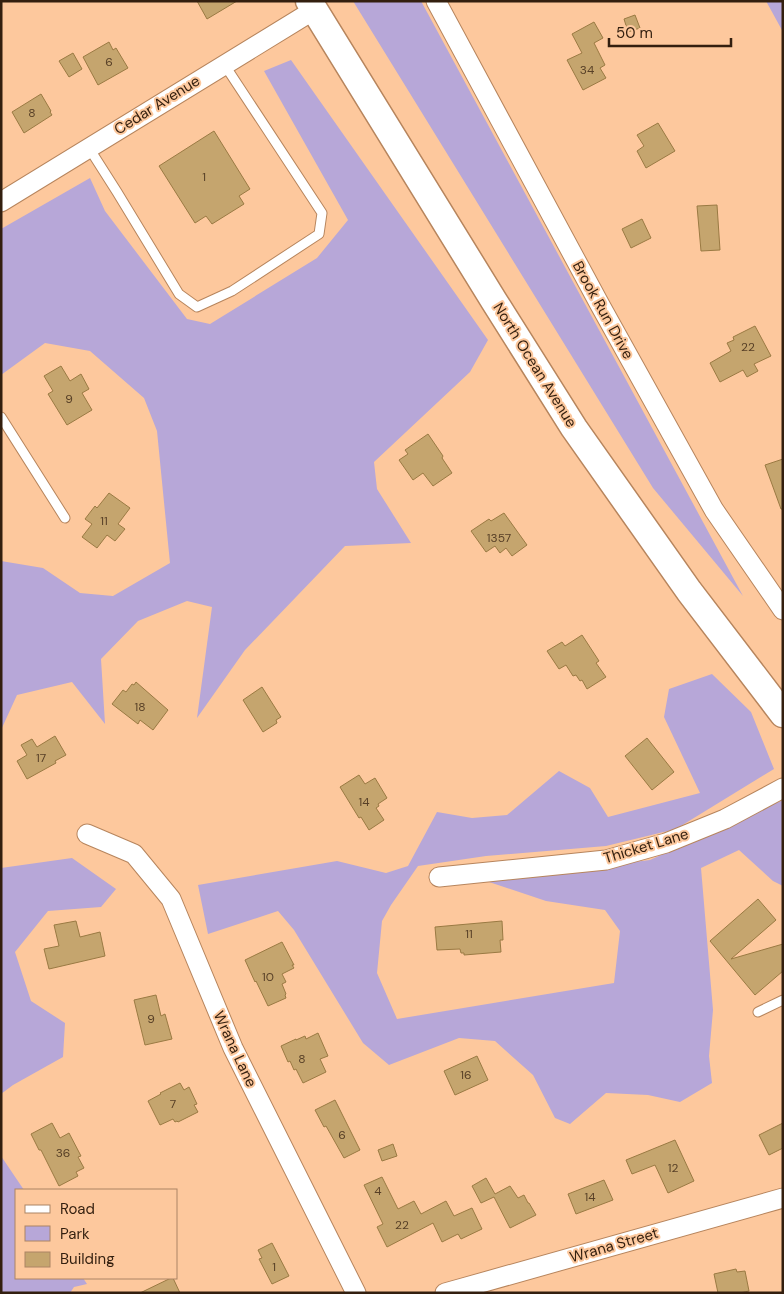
<svg xmlns="http://www.w3.org/2000/svg" width="784" height="1294" font-family="'DM Sans',sans-serif">
  <rect width="100%" height="100%" fill="#fdc89d"/>
  <path fill="#b7a7d8" d="M353 1H421L743 596 653 488Z
    M766 1H783V32Z
    M291 60 488 340 470 372 374 462 377 489 411 543 345 546 245 650 197 718 212 607 187 601 138 621 101 659 105 724 72 682 17 695 1 730V561L43 568 80 593 113 596 170 563 157 431 144 398 90 351 45 343 1 375V229L90 178 105 211 187 319 210 324 317 258 348 220 264 71Z
    M712 674 751 712 774 769 676 829 606 846 486 856 418 866 391 905 382 921 377 973 397 1019 614 983 620 931 605 910 546 901 486 881 650 860 783 800V886L773 881 739 850 701 868 713 1010 709 1056 712 1083 680 1102 648 1095 606 1093 570 1124 555 1118 533 1075 495 1041 459 1038 389 1065 363 1043 294 930 278 911 208 934 198 885 337 861 386 873 408 866 437 812 472 818 507 815 559 771 590 788 608 817 700 793 664 717 669 689Z
    M72 858 116 889 101 907 48 911 15 952 31 1001 65 1023 63 1057 13 1085 1 1094V868Z
    M1 1156 24 1190H16V1278H83L87 1284 74 1287 70 1293H1Z"/>
  <path fill="#c5a56e" stroke="#9a7a43" d="M197 1H237L207 19Z
    M635 15 640 28 628 32 624 19Z
    M594 22 603 38 594 43 605 65 600 68 606 78 583 90 567 60 582 53 572 34Z
    M109 42 113 50 116 48 128 68 98 85 83 57Z
    M73 53 82 69 69 77 59 61Z
    M41 94 51 111 50 112 52 115 24 133 12 112Z
    M658 123 675 151 646 168 637 151 644 146 637 135Z
    M214 131 250 189 239 196 244 204 212 224 206 216 195 223 159 166Z
    M717 205 720 250 701 251 697 206Z
    M642 219 651 238 631 248 622 229Z
    M755 326 771 356 754 364 758 371 747 377 743 370 720 382 710 363 731 351 727 343 734 340 733 337Z
    M61 366 70 381 81 374 89 389 82 393 92 410 67 425 48 394 53 391 44 376Z
    M428 434 443 456 442 458 452 473 433 486 423 473 413 480 399 460 408 454 405 450Z
    M783 459V509H781L765 465Z
    M109 493 130 508 118 524 125 529 115 541 107 535 97 548 82 537 92 524 85 519 95 506 97 508Z
    M504 513 527 545 512 556 506 548 500 553 495 546 486 552 471 531 489 519 491 521Z
    M582 635 599 661 596 663 606 677 587 689 582 680 580 681 576 675 573 676 566 665 559 669 547 651 562 642 565 646Z
    M136 682 168 710 153 730 140 720 138 724 112 704 123 690 126 692 132 684 134 685Z
    M262 687 281 717 276 720 277 723 263 732 243 700Z
    M55 736 66 755 55 761 56 763 27 779 17 761 27 755 21 745 32 739 37 747Z
    M647 738 674 772 652 790 625 756Z
    M359 775 365 784 375 778 387 798 378 804 379 806 376 808 384 820 369 830 361 817 359 818 340 787Z
    M758 899 776 920 731 959 783 944V971L755 995 710 941Z
    M76 921 80 937 100 932 105 956 49 969 44 949 59 946 54 925Z
    M502 921 503 940H500L501 952 464 955V953H461L460 949 437 950 435 927Z
    M282 942 294 965H292L294 968 282 974 286 982 282 984 286 994 285 995 286 998 268 1006 256 981 255 982 245 960Z
    M156 995 161 1016 165 1014 172 1039 145 1045 134 1000Z
    M318 1033 328 1056 320 1059 326 1072 303 1083 296 1069 294 1070 290 1061 288 1062 281 1046 296 1039V1040L305 1036 306 1039Z
    M477 1056 488 1080 455 1095 444 1071Z
    M180 1083 184 1090 189 1087 197 1104 194 1105 198 1112 178 1122 177 1121 175 1122 173 1119 160 1125 148 1101 161 1094 160 1093Z
    M335 1100 360 1150 344 1158 326 1126 324 1127 315 1110Z
    M52 1123 60 1138 69 1133 81 1156 78 1157 84 1168 76 1172 78 1176 59 1186 41 1150H39L31 1134Z
    M783 1123V1148L769 1155 759 1135Z
    M675 1140 694 1181 668 1193 655 1165 632 1174 626 1160Z
    M393 1144 397 1156 382 1161 378 1150Z
    M382 1177 398 1209 414 1201 421 1214 446 1201 454 1216 472 1208 482 1229 461 1239 458 1234 442 1242 433 1223 387 1247 377 1227 383 1224 364 1185Z
    M486 1178 495 1194 510 1186 518 1198 524 1195 528 1203H529L536 1215 510 1228 494 1197 481 1203 472 1186Z
    M604 1180 613 1200 576 1214 568 1194Z
    M272 1243 289 1276 272 1284 259 1259 262 1258 258 1250Z
    M736 1269 737 1272 745 1271 749 1291 740 1293H718L714 1274Z
    M171 1278H173L180 1293H140Z"/>
  <g fill="none" stroke-linecap="round" stroke-linejoin="round">
    <g stroke="#b7855d" stroke-width="11">
      <path id="lane" d="M89 148 117 192 179 294 197 307 232 291 319 234 322 213 224 64
        M1 417 65 518
        M758 1012 783 1000"/>
    </g>
    <g stroke="#b7855d" stroke-width="21">
      <path id="street" d="M436 1 600 305 714 510 783 610
        M1 202 314 10
        M87 834 134 854 171 899 233 1048 356 1293
        M439 877 606 860 666 843 725 819 783 788
        M445 1293 783 1198"/>
    </g>
    <g stroke="#b7855d" stroke-width="29">
      <path id="secondary" d="M309 1 494 301 574 428 689 591 783 714"/>
    </g>
    <use href="#lane" stroke="#fff" stroke-width="9"/>
    <use href="#street" stroke="#fff" stroke-width="19"/>
    <use href="#secondary" stroke="#fff" stroke-width="26"/>
  </g>
  <g text-anchor="middle" stroke-width="4" stroke-linejoin="round" paint-order="stroke">
    <g font-size="12" fill="#584027">
      <text x="109" y="66">6</text>
      <text x="587" y="74">34</text>
      <text x="32" y="117">8</text>
      <text x="204" y="181">1</text>
      <text x="748" y="351">22</text>
      <text x="69" y="403">9</text>
      <text x="104" y="525">11</text>
      <text x="499" y="542">1357</text>
      <text x="140" y="711">18</text>
      <text x="41" y="762">17</text>
      <text x="364" y="806">14</text>
      <text x="469" y="938">11</text>
      <text x="268" y="981">10</text>
      <text x="151" y="1023">9</text>
      <text x="302" y="1063">8</text>
      <text x="466" y="1079">16</text>
      <text x="173" y="1108">7</text>
      <text x="342" y="1139">6</text>
      <text x="63" y="1157">36</text>
      <text x="673" y="1172">12</text>
      <text x="378" y="1195">4</text>
      <text x="590" y="1201">14</text>
      <text x="402" y="1229">22</text>
      <text x="274" y="1271">1</text>
    </g>
    <g font-size="15" fill="#331f0f" stroke="#fdc89d">
      <text transform="translate(157 105) rotate(-32)" y="5">Cedar Avenue</text>
      <text transform="translate(603 310) rotate(61)" y="5">Brook Run Drive</text>
      <text transform="translate(535 365) rotate(58)" y="5">North Ocean Avenue</text>
      <text transform="translate(646 846) rotate(-17)" y="5">Thicket Lane</text>
      <text transform="translate(235 1049) rotate(65)" y="5">Wrana Lane</text>
      <text transform="translate(614 1245) rotate(-16)" y="5">Wrana Street</text>
    </g>
  </g>
  <rect width="784" height="1294" fill="none" stroke="#331f0f" stroke-width="5"/>
  <rect x="15" y="1189" width="162" height="90" fill="#fdc89d" stroke="#ac8464"/>
  <rect x="25" y="1205" width="25" height="8" fill="#ffffff" stroke="#ac8464"/>
  <text x="60" y="1214" font-size="15" fill="#331f0f">Road</text>
  <rect x="25" y="1226" width="25" height="15" fill="#b7a7d8" stroke="#ac8464"/>
  <text x="60" y="1239" font-size="15" fill="#331f0f">Park</text>
  <rect x="25" y="1252" width="25" height="15" fill="#c5a56e" stroke="#ac8464"/>
  <text x="60" y="1264" font-size="15" fill="#331f0f">Building</text>
  <path d="M609 38v8h122v-8" fill="none" stroke="#331f0f" stroke-width="2.5"/>
  <text x="616" y="38" font-size="15" fill="#331f0f" stroke="#fdc89d" stroke-width="4" paint-order="stroke">50 m</text>
</svg>
